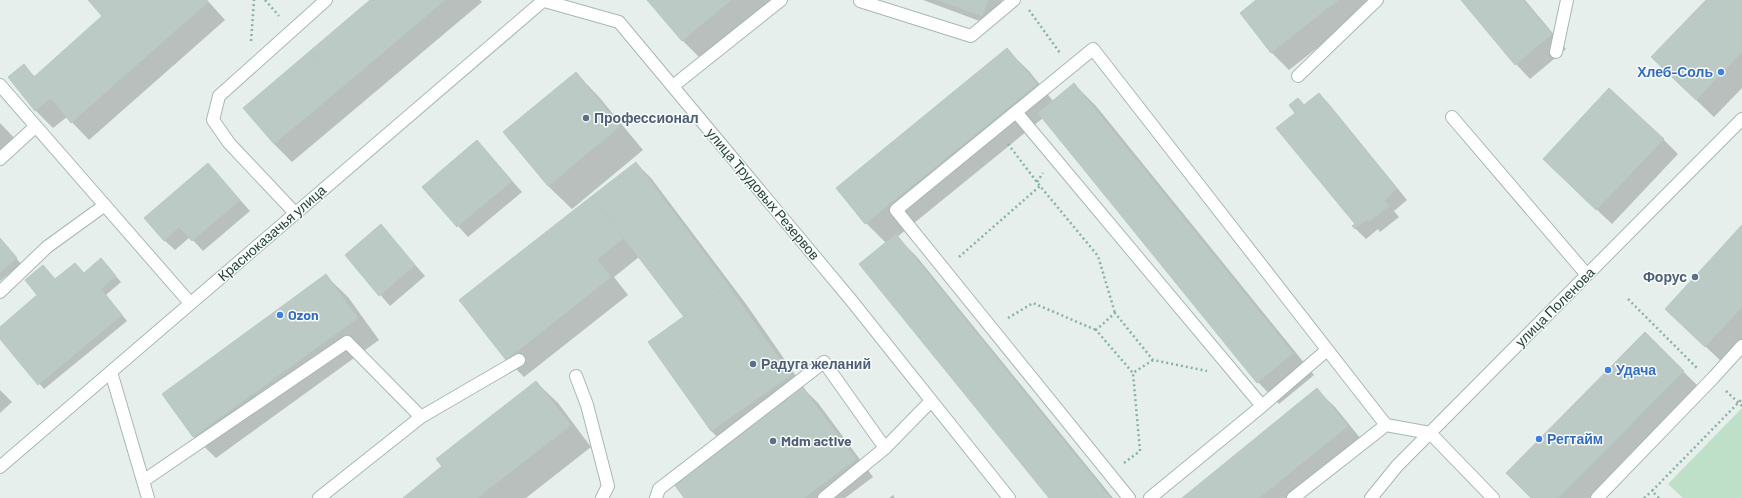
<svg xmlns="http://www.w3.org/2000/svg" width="1742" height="498" font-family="Barlow,sans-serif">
  <rect width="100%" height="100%" fill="#e6efeb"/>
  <path fill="#bfe0c8" d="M1742 408V498H1683L1668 484Z"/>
  <path fill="#0003" d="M89 0H207L225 20 89 140 67 117 53 128 35 110 24 66 35 77 103 16Z
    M372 0H480L482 2 292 162 274 144Z
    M649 0H782L706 64 683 41Z
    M923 0H1002L993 26Z
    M1258 0H1378L1289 70 1271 52Z
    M1462 0H1525L1566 49 1530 79 1516 64Z
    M1707 0H1742V88L1714 117 1670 75Z
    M1007 50 1029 71 1053 101 1074 84 1096 106 1314 375 1279 404 1258 382 1043 118 897 237 917 257 1113 498H1050L886 243 866 223Z
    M576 73 599 97 643 150 572 209 548 186 505 133Z
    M1319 94 1329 104 1407 200 1394 211 1399 217 1380 232 1378 229 1366 239 1356 229V224L1304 105Z
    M0 123 18 142 0 158Z
    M1663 139 1678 154 1612 224 1559 174Z
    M477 141 522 192 468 237 423 187Z
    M636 163 651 178 746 304 807 392 818 403 873 477 845 498H686L724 443 711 431 685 317 639 257 614 277 628 295 524 377 506 359Z
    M208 164 250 211 203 251 190 237 175 250 164 240Z
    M381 226 425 276 390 306 346 255Z
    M1742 226V344L1724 364 1666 309Z
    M0 238 21 264 0 281Z
    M106 265 121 282 106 295 127 321 44 389 0 337V328L55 280 84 274Z
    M326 276 348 297 379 340 216 458 194 437 163 394Z
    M1645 334 1701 389 1593 498H1532Z
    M536 382 558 403 591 447 526 498H404L444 466Z
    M0 390 12 402 0 413Z
    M1317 390 1335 407 1365 444 1299 498H1184Z
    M893 495 895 498H889Z"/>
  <path fill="#bbcac4" stroke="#b8c9c2" d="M88 0H206L208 2 71 123 51 98 35 111 8 77 24 64 34 77 102 16Z
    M370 0H445L341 88 310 51Z
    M647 0H731L682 41Z
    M939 0H988L982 16Z
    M1256 0H1338L1271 53 1240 13Z
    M1461 0H1523L1552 34 1515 65Z
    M1706 0H1742V52L1696 100 1651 57Z
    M1007 48 1037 84 865 224 836 188Z
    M310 51 341 88 274 144 243 108Z
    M576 72 620 126 548 186 503 132Z
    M1074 83 1293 353 1257 383 1038 113Z
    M1609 88 1664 139 1596 210 1543 159Z
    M1319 93 1397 189 1384 200 1389 206 1369 222 1367 219 1355 229 1352 226 1355 224 1276 128 1295 113 1289 105 1298 98 1304 105Z
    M477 140 512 181 457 227 422 187Z
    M636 162 728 285 684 317 592 196Z
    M208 163 240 200 192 241 179 227 164 241 144 218Z
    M592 196 624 238 597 259 611 277 506 360 459 300Z
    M381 224 415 265 379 296 345 255Z
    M1742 225V307L1705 347 1665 309Z
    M896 234 1110 498H1049L859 264Z
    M0 238 17 258 0 272Z
    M101 258 116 276 101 289 122 315 38 385 0 339V327L37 295 25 280 43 265 55 279 75 263 84 273Z
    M326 274 358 318 193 437 162 394Z
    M728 285 791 375 711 431 648 342Z
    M1645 332 1684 371 1558 498H1531L1506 473Z
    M536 381 571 425 477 498H467L436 459Z
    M800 384 856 459 804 498H684L672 481Z
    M1317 388 1348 426 1259 498H1182Z
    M442 466 467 498H403Z"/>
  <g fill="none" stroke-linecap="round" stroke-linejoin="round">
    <g stroke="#a8b8b2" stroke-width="14">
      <path id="minor" d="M541 0 619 22 851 300 1009 498
        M860 1 971 36 1014 0
        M1556 52 1567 0
        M1298 76 1377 0
        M0 85 190 303
        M673 86 781 0
        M1016 112 1262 406
        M1452 117 1587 275
        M0 159 36 126
        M295 213 229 143 213 120 219 96 326 0
        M0 292 47 247 105 205
        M111 372 148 498
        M576 376 587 405 608 486 602 498
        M421 417 519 360
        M0 467 544 0
        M143 481 347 342 421 417 319 498
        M656 498 659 489 824 362 885 448 931 401
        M824 498 885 448
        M1129 498 896 210 1093 49 1386 425 1430 433 1493 498
        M1150 498 1262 406 1327 350
        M1293 498 1386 425
        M1371 498 1397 466 1742 119
        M1597 498 1713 378 1742 346"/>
    </g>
    <path stroke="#86b3a5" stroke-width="2.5" stroke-dasharray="2 3" stroke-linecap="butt" d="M265 0 279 16
      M1029 10 1060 53
      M251 41 254 0
      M1008 144 1040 186
      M1037 182 1043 173
      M959 257 1040 186 1098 256 1115 313
      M1628 299 1697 368
      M1008 318 1033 303 1096 330
      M1153 360 1133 373 1096 330 1115 313 1153 360 1207 371
      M1726 391 1742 406
      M1124 463 1140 451 1133 373
      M1644 498 1652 491
      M1659 498 1652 491 1742 399"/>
    <use href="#minor" stroke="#fff" stroke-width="12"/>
  </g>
  <g fill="#3f7fe0" stroke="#f7fbf9" stroke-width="1.5">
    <circle cx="1721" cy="72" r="4"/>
    <circle cx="280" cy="315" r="4"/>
    <circle cx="1608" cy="370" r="4"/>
    <circle cx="1539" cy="439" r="4"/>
  </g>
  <g fill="#5c6f8a" stroke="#f7fbf9" stroke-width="1.5">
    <circle cx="586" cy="118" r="4"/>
    <circle cx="1695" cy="277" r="4"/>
    <circle cx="753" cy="364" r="4"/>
    <circle cx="773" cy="441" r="4"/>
  </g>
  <g text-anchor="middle" stroke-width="3" stroke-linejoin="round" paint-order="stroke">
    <g font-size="14" font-weight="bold" fill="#366cbe" stroke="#f7fbf9" text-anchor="start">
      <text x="1713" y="77" text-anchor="end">Хлеб-Соль</text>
      <text x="288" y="320">Ozon</text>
      <text x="1616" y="375">Удача</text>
      <text x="1547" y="444">Регтайм</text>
    </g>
    <g font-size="14" font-weight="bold" fill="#4e5e75" stroke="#f7fbf9" text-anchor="start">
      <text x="594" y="123">Профессионал</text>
      <text x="1687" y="282" text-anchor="end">Форус</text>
      <text x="761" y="369">Радуга желаний</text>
      <text x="781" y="446">Mdm active</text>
    </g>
    <g font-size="14" fill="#24423a" stroke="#f7fbf9">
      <text transform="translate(763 194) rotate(50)" y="5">улица Трудовых Резервов</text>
      <text transform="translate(272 233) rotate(-41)" y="5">Красноказачья улица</text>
      <text transform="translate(1555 307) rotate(-45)" y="5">улица Поленова</text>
    </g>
  </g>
</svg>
